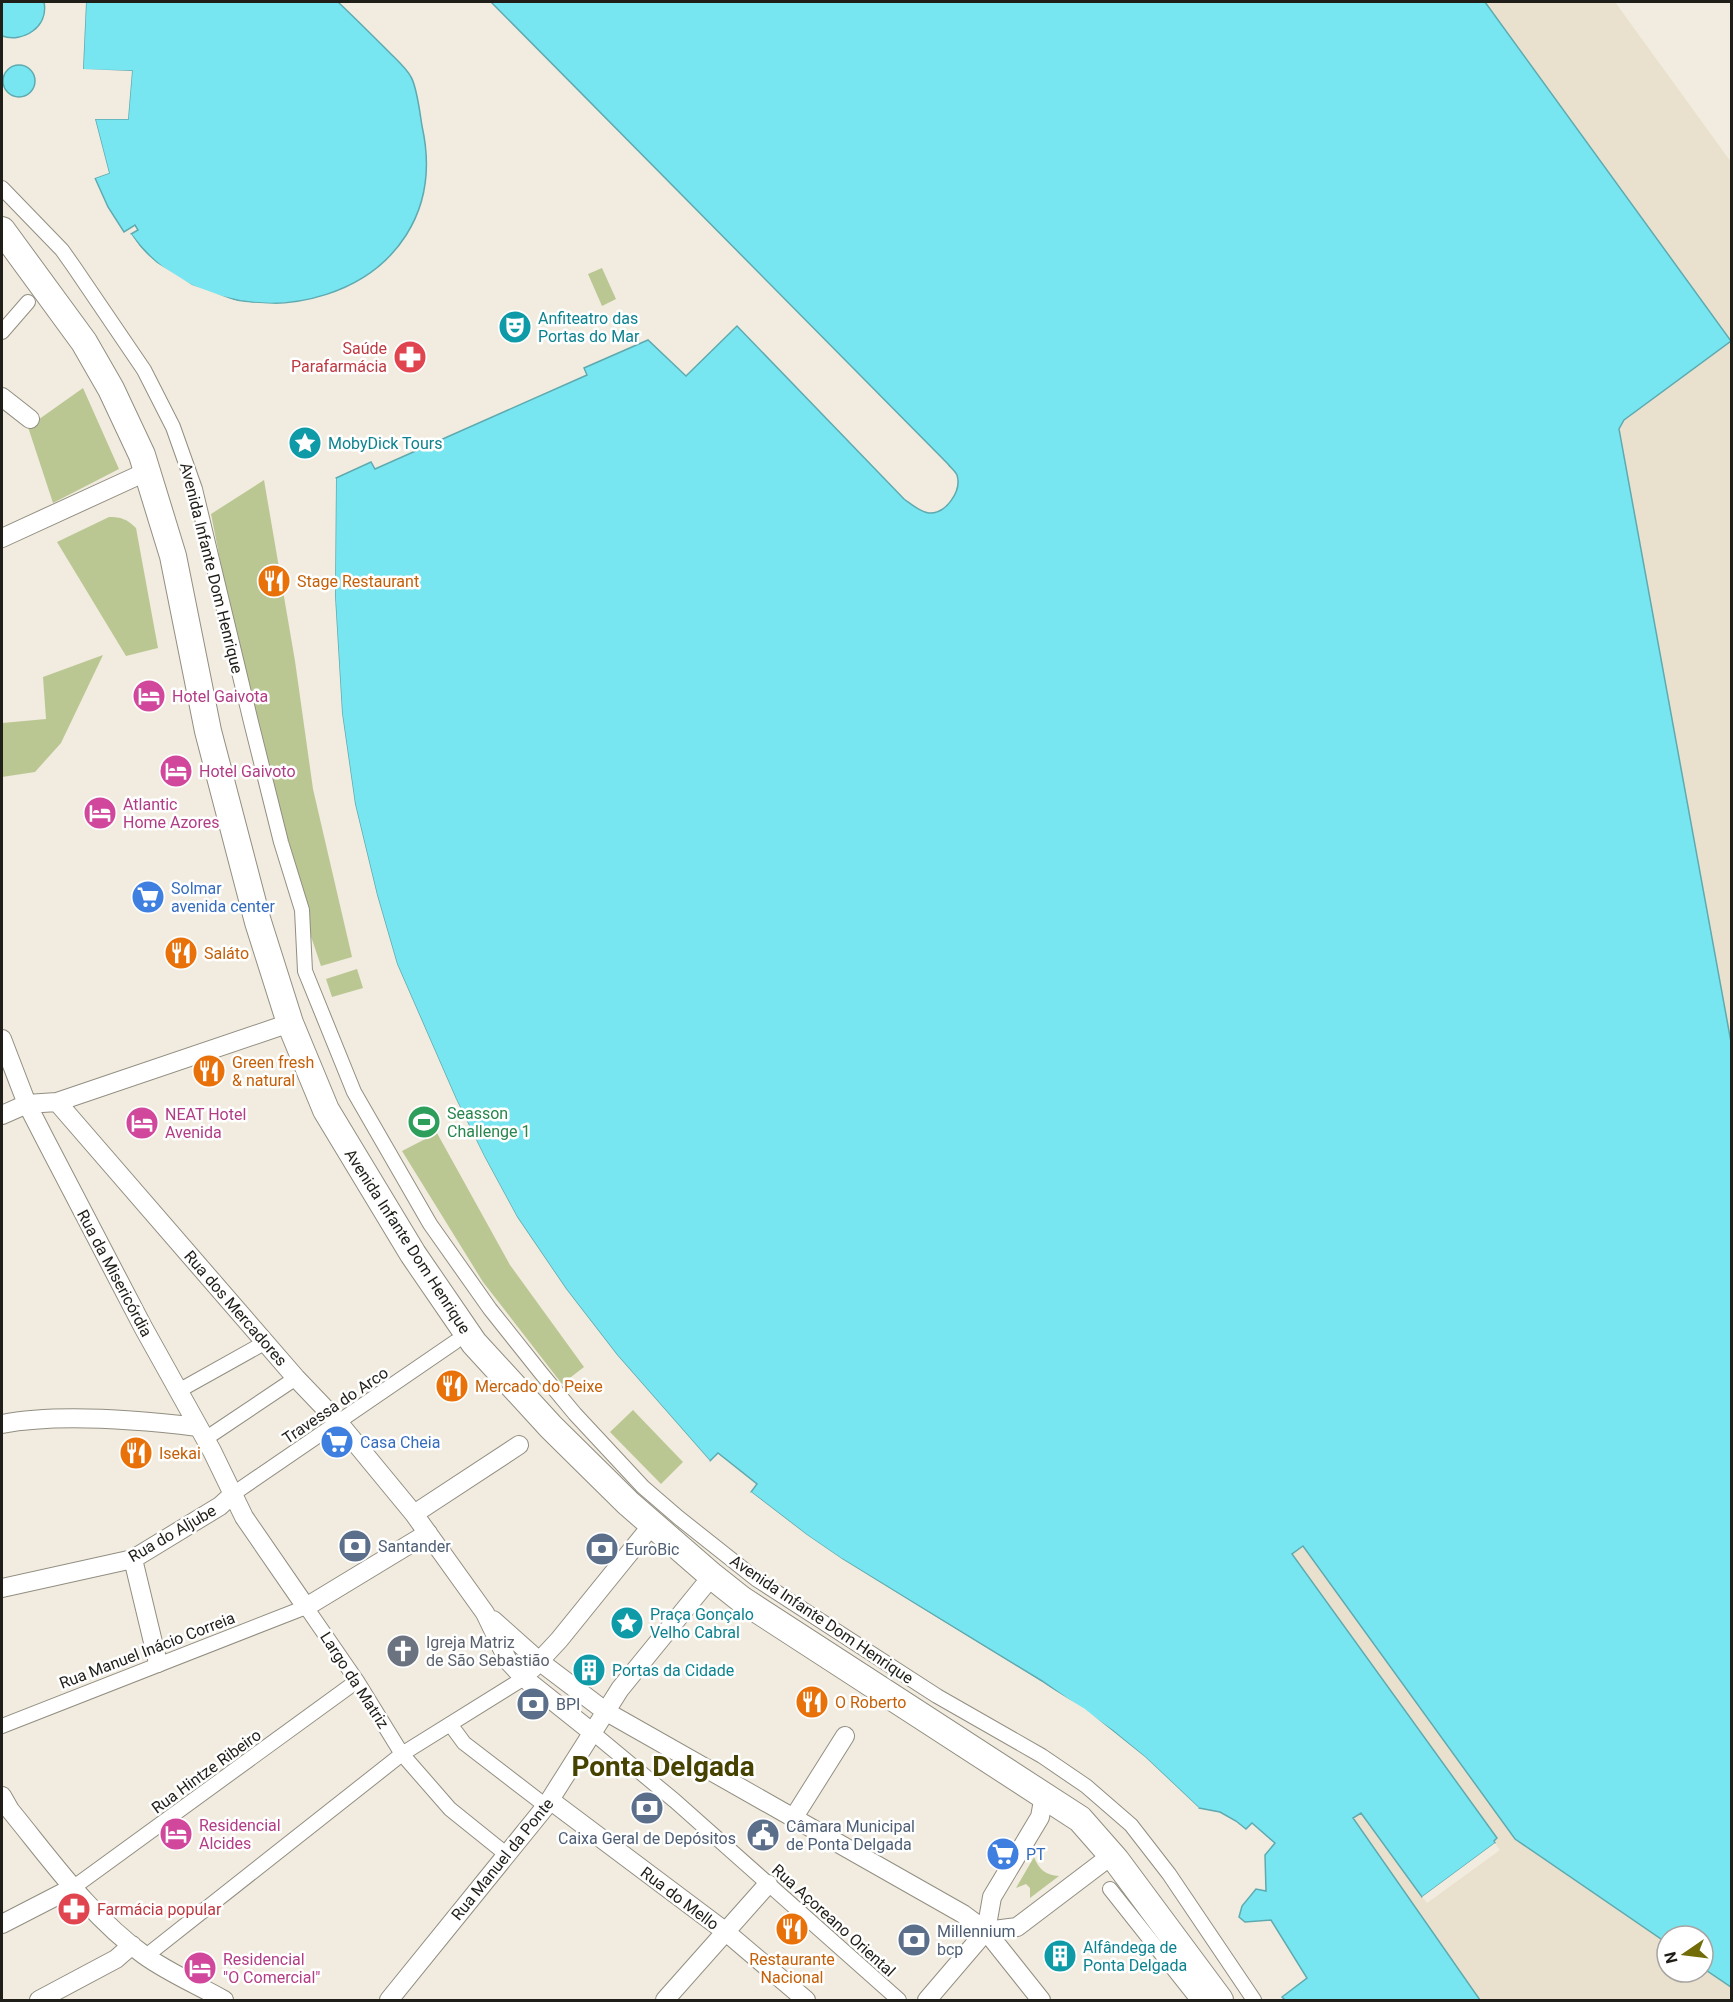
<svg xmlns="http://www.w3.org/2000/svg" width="1733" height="2002" font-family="Roboto,sans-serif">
  <rect width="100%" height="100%" fill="#f1ecdf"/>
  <path fill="#e9e1cd" d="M1485 2H1615L1731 162V1042L1619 429 1624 420 1731 341Z
    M1303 1546 1515 1839 1667 1943V1972H1703V1968L1731 1987V2000H1480L1353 1818 1361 1813 1427 1903 1500 1850 1493 1841 1497 1838 1292 1554Z"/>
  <path fill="#bbc793" d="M602 268 616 299 602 306 588 274Z
    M83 388 119 469 53 503 28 427Z
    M264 480 295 661 313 789 352 957 321 966 302 910 231 616 211 514Z
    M109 517C121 517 127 519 136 528L158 648 126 656 57 542Z
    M103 655 61 743 35 772 2 777V723L46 719 43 677Z
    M357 969 363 988 332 997 326 979Z
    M437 1133 510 1265 584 1367 562 1384 483 1282 402 1151Z
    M633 1410 683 1462 661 1484 610 1432Z
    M1034 1857C1039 1870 1046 1875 1059 1876L1030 1898V1888L1026 1884 1016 1888Z"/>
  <path fill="#78e6f0" stroke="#5eaab0" stroke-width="1.5" d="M2 2H44C49 27 23 43 2 36Z
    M86 2H338C356 19 373 36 390 53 397 60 407 69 411 77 417 87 420 114 422 126 461 301 225 364 131 234L138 230 135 225 124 232 108 207 95 178 109 173 95 119H128L132 71 83 70Z
    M491 2H1485L1731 341 1624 420 1619 429 1731 1042V1987L1703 1968V1936H1667V1943L1515 1839 1303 1546 1292 1554 1497 1838 1494 1841 1495 1843 1422 1897 1361 1813 1353 1818 1480 2000H1285L1282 1997 1307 1978 1271 1920 1245 1922 1239 1917 1242 1906 1256 1889 1266 1891 1265 1855 1275 1843 1252 1823 1246 1829 1236 1821 1220 1812 1199 1808 1145 1757 1112 1730 1042 1681 842 1559 807 1535 751 1492 757 1484 718 1453 710 1461 617 1355 566 1289 517 1217 484 1156 456 1099 397 964 377 895 355 804 342 713 335 596 336 478 371 462 375 469 587 375 584 368 648 340 686 376 737 326 904 499C911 504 920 512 929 513 946 514 962 491 957 475 955 471 950 467 948 464Z
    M3 81a16 16 0 1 1 32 0a16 16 0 1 1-32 0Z"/>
  <path fill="#f1ecdf" d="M83 2H86L83 69 132 71 128 119H95L109 173 92 179 93 175 106 171 92 118 94 116H125L129 74 81 71Z
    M131 234 143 251 157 263 192 285 239 302 277 304V307L239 305 217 298 191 287 155 266 141 252 129 236Z
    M336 478 335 596 342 713 355 804 377 895 397 964 456 1099 484 1156 517 1217 566 1289 617 1355 710 1461 708 1463 615 1357 564 1290 515 1218 481 1157 453 1101 394 965 374 896 352 805 339 713 332 595 333 480Z
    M751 1492 807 1535 842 1559 1085 1709 1145 1757 1199 1808 1195 1810 1143 1760 1083 1711 840 1561 805 1538 749 1495Z
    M1495 1843 1497 1846 1424 1899 1422 1897Z"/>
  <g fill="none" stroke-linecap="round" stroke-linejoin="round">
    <g stroke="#928e81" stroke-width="16">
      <path id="pedestrian" d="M2 188 62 250 74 267 144 370 173 427 195 489 251 722 281 842 302 910 305 971 354 1092 430 1224 490 1309 541 1373 575 1414 643 1487 679 1518 756 1579 937 1696 1042 1756 1086 1786 1131 1825 1169 1874 1254 2000
        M2 332 28 302
        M180 1390 266 1342
        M205 1439 296 1378
        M233 1494 455 1342
        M450 1724 464 1743 546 1806
        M2 1726 306 1607 357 1681 402 1754 524 1678
        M593 1733 675 1801 899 2000
        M74 1887 357 1681
        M1110 1889 1198 2000
        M146 1956 402 1754 450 1809 506 1854"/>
    </g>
    <g stroke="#928e81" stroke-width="20">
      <path id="minor" d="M2 397 30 419
        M2 538 148 471
        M2 1039 27 1104 46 1141 143 1327 212 1451 244 1517 306 1607 428 1533
        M57 1102 296 1378 339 1423 414 1514 485 1613 508 1661 524 1678 593 1733
        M2 1115 27 1104 57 1102 290 1023
        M2 1424C59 1413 140 1420 198 1427
        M414 1514 519 1445
        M133 1559 158 1663
        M2 1588 133 1559 220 1506 233 1494
        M493 1620 539 1661 605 1711 963 1914 986 1931 1041 2000
        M532 1669 559 1640 652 1525
        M2 1796 10 1810C51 1860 91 1917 144 1955 169 1973 198 1985 224 2000
        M550 1800 726 1932 806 2000
        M794 1817 845 1736
        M2 1924 74 1887
        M986 1931 1017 1927 1112 1855
        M39 2000 116 1959 132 1945
        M389 2000 546 1806 620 1689 712 1576
        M665 2000 768 1884
        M927 2000 986 1931 992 1897 1040 1817 1044 1795"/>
    </g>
    <g stroke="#928e81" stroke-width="28">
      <path id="secondary" d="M2 230 84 342 111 389 142 455 173 556 208 731 258 922 290 1023 326 1110 413 1254 474 1343 551 1427 628 1503 712 1576 741 1599 1080 1819 1116 1860 1220 2000"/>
    </g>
    <use href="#pedestrian" stroke="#fff" stroke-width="14"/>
    <use href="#minor" stroke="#fff" stroke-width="18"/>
    <use href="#secondary" stroke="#fff" stroke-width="26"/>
  </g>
  <defs>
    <g id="theatre-disc" transform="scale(1.725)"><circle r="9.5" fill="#0f9aa8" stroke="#fff"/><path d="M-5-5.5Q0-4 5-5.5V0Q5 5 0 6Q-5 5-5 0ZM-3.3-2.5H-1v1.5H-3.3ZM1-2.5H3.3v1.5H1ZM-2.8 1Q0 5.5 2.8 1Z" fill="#fff"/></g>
    <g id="pharmacy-disc" transform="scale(1.725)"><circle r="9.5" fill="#e0444e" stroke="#fff"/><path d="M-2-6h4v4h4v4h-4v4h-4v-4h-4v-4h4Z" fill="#fff"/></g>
    <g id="sight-disc" transform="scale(1.725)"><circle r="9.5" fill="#0f9aa8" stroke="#fff"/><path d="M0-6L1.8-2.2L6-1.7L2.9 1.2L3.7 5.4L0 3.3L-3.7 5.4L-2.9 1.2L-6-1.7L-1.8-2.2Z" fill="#fff"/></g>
    <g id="restaurant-disc" transform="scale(1.725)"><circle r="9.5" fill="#e8710a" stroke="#fff"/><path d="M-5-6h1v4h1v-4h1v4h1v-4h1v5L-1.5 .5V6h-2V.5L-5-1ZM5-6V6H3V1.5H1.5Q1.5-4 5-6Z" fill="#fff"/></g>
    <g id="hotel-disc" transform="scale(1.725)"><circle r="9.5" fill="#d1479c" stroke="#fff"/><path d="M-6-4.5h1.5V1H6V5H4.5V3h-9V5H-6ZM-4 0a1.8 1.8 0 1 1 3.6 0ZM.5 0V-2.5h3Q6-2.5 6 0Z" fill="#fff"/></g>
    <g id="supermarket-disc" transform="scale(1.725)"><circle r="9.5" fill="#3f7fe0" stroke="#fff"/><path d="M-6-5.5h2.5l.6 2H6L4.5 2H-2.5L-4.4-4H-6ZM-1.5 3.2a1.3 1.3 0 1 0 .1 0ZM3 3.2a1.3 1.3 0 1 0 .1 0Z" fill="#fff"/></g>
    <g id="stadium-disc" transform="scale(1.725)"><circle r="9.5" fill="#2e9e5b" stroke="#fff"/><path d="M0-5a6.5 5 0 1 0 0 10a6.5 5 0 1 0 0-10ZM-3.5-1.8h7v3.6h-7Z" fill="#fff"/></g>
    <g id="bank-disc" transform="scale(1.725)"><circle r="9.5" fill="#5c6f8a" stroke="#fff"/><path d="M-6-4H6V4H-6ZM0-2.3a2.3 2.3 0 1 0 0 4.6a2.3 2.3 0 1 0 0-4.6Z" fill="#fff"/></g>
    <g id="church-disc" transform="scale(1.725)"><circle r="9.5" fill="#6b7280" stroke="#fff"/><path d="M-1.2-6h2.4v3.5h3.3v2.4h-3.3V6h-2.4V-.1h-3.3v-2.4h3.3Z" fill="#fff"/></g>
    <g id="building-disc" transform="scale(1.725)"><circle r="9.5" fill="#0f9aa8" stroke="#fff"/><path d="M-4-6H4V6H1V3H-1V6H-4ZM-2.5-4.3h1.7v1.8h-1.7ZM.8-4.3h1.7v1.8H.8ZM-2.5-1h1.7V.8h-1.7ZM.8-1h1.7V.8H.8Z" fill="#fff"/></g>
    <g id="civic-disc" transform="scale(1.725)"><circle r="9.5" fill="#5c6f8a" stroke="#fff"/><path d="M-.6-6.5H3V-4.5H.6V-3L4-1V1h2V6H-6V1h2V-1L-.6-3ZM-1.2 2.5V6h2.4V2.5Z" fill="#fff"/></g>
  </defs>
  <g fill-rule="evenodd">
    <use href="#theatre-disc" x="515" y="327"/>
    <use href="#pharmacy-disc" x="410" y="357"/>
    <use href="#sight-disc" x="305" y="443"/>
    <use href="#restaurant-disc" x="274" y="581"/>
    <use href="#hotel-disc" x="149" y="696"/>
    <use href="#hotel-disc" x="176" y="771"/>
    <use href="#hotel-disc" x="100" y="813"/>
    <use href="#supermarket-disc" x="148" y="897"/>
    <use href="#restaurant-disc" x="181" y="953"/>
    <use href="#restaurant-disc" x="209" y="1071"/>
    <use href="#stadium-disc" x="424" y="1122"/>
    <use href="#hotel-disc" x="142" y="1123"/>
    <use href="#restaurant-disc" x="452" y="1386"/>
    <use href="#supermarket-disc" x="337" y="1442"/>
    <use href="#restaurant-disc" x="136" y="1453"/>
    <use href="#bank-disc" x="355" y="1546"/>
    <use href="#bank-disc" x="602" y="1549"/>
    <use href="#sight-disc" x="627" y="1623"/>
    <use href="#church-disc" x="403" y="1651"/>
    <use href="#building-disc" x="589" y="1670"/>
    <use href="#restaurant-disc" x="812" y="1702"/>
    <use href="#bank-disc" x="533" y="1704"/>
    <use href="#bank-disc" x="647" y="1808"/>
    <use href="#hotel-disc" x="176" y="1834"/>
    <use href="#civic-disc" x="763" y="1835"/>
    <use href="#supermarket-disc" x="1003" y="1854"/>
    <use href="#pharmacy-disc" x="74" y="1909"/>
    <use href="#restaurant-disc" x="792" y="1929"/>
    <use href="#bank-disc" x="914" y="1940"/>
    <use href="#building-disc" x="1060" y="1956"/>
    <use href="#hotel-disc" x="200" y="1968"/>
  </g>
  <g text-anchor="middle" stroke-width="5" stroke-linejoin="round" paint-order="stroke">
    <g font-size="16" fill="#0d838f" stroke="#fff" text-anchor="start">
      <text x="538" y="324">Anfiteatro das<tspan x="538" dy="18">Portas do Mar</tspan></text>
      <text x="328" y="449">MobyDick Tours</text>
      <text x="650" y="1620">Praça Gonçalo<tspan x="650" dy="18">Velho Cabral</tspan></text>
      <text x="612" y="1676">Portas da Cidade</text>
      <text x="1083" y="1953">Alfândega de<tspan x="1083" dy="18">Ponta Delgada</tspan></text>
    </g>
    <g font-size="16" fill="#be3a42" stroke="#fff" text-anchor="end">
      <text x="387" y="354">Saúde<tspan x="387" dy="18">Parafarmácia</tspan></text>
      <text x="97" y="1915" text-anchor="start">Farmácia popular</text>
    </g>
    <g font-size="16" fill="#201e19" stroke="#fff">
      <text transform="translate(212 568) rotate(76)" y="6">Avenida Infante Dom Henrique</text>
      <text transform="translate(408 1241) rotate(57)" y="6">Avenida Infante Dom Henrique</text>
      <text transform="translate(115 1273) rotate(62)" y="6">Rua da Misericórdia</text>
      <text transform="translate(236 1308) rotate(49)" y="6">Rua dos Mercadores</text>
      <text transform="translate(335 1405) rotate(-34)" y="6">Travessa do Arco</text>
      <text transform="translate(172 1533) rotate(-30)" y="6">Rua do Aljube</text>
      <text transform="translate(822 1619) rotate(34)" y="6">Avenida Infante Dom Henrique</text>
      <text transform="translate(147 1650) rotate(-21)" y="6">Rua Manuel Inácio Correia</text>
      <text transform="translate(355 1680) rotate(57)" y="6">Largo da Matriz</text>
      <text transform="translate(206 1771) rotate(-36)" y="6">Rua Hintze Ribeiro</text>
      <text transform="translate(502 1859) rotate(-51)" y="6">Rua Manuel da Ponte</text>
      <text transform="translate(680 1898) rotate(37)" y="6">Rua do Mello</text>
      <text transform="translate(834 1920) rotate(42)" y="6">Rua Açoreano Oriental</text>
    </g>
    <g font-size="16" fill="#c56008" stroke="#fff" text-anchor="start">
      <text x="297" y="587">Stage Restaurant</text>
      <text x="204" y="959">Saláto</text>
      <text x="232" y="1068">Green fresh<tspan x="232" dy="18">&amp; natural</tspan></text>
      <text x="475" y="1392">Mercado do Peixe</text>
      <text x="159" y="1459">Isekai</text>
      <text x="835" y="1708">O Roberto</text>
      <text x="792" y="1965" text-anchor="middle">Restaurante<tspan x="792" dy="18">Nacional</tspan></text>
    </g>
    <g font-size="16" fill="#b23c85" stroke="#fff" text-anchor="start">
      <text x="172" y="702">Hotel Gaivota</text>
      <text x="199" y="777">Hotel Gaivoto</text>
      <text x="123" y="810">Atlantic<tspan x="123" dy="18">Home Azores</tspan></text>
      <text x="165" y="1120">NEAT Hotel<tspan x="165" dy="18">Avenida</tspan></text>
      <text x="199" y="1831">Residencial<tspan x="199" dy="18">Alcides</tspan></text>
      <text x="223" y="1965">Residencial<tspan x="223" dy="18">"O Comercial"</tspan></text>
    </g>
    <g font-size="16" fill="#366cbe" stroke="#fff" text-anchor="start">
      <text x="171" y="894">Solmar<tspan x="171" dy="18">avenida center</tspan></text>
      <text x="360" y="1448">Casa Cheia</text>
      <text x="1026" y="1860">PT</text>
    </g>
    <g font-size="16" fill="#27864d" stroke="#fff" text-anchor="start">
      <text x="447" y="1119">Seasson<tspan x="447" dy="18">Challenge 1</tspan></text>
    </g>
    <g font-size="16" fill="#4e5e75" stroke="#fff" text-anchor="start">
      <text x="378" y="1552">Santander</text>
      <text x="625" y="1555">EuroBic</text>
      <text x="556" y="1710">BPI</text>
      <text x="786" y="1832">Câmara Municipal<tspan x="786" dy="18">de Ponta Delgada</tspan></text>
      <text x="647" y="1844" text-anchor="middle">Caixa Geral de Depósitos</text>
      <text x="937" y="1937">Millennium<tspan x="937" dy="18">bcp</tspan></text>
    </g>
    <g font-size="16" fill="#5b616d" stroke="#fff" text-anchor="start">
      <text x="426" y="1648">Igreja Matriz<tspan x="426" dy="18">de São Sebastião</tspan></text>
    </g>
    <g font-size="28" font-weight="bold" fill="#464200" stroke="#fff">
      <text x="663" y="1776">Ponta Delgada</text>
    </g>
  </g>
  <rect width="1733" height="2002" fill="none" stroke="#201e19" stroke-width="6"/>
  <g transform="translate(1685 1954) rotate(256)"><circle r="28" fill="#ffffff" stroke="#a6a5a3" stroke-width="1.5"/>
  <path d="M0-4.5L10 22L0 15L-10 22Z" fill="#716c08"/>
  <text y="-9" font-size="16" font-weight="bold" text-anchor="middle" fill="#201e19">N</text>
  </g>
</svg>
